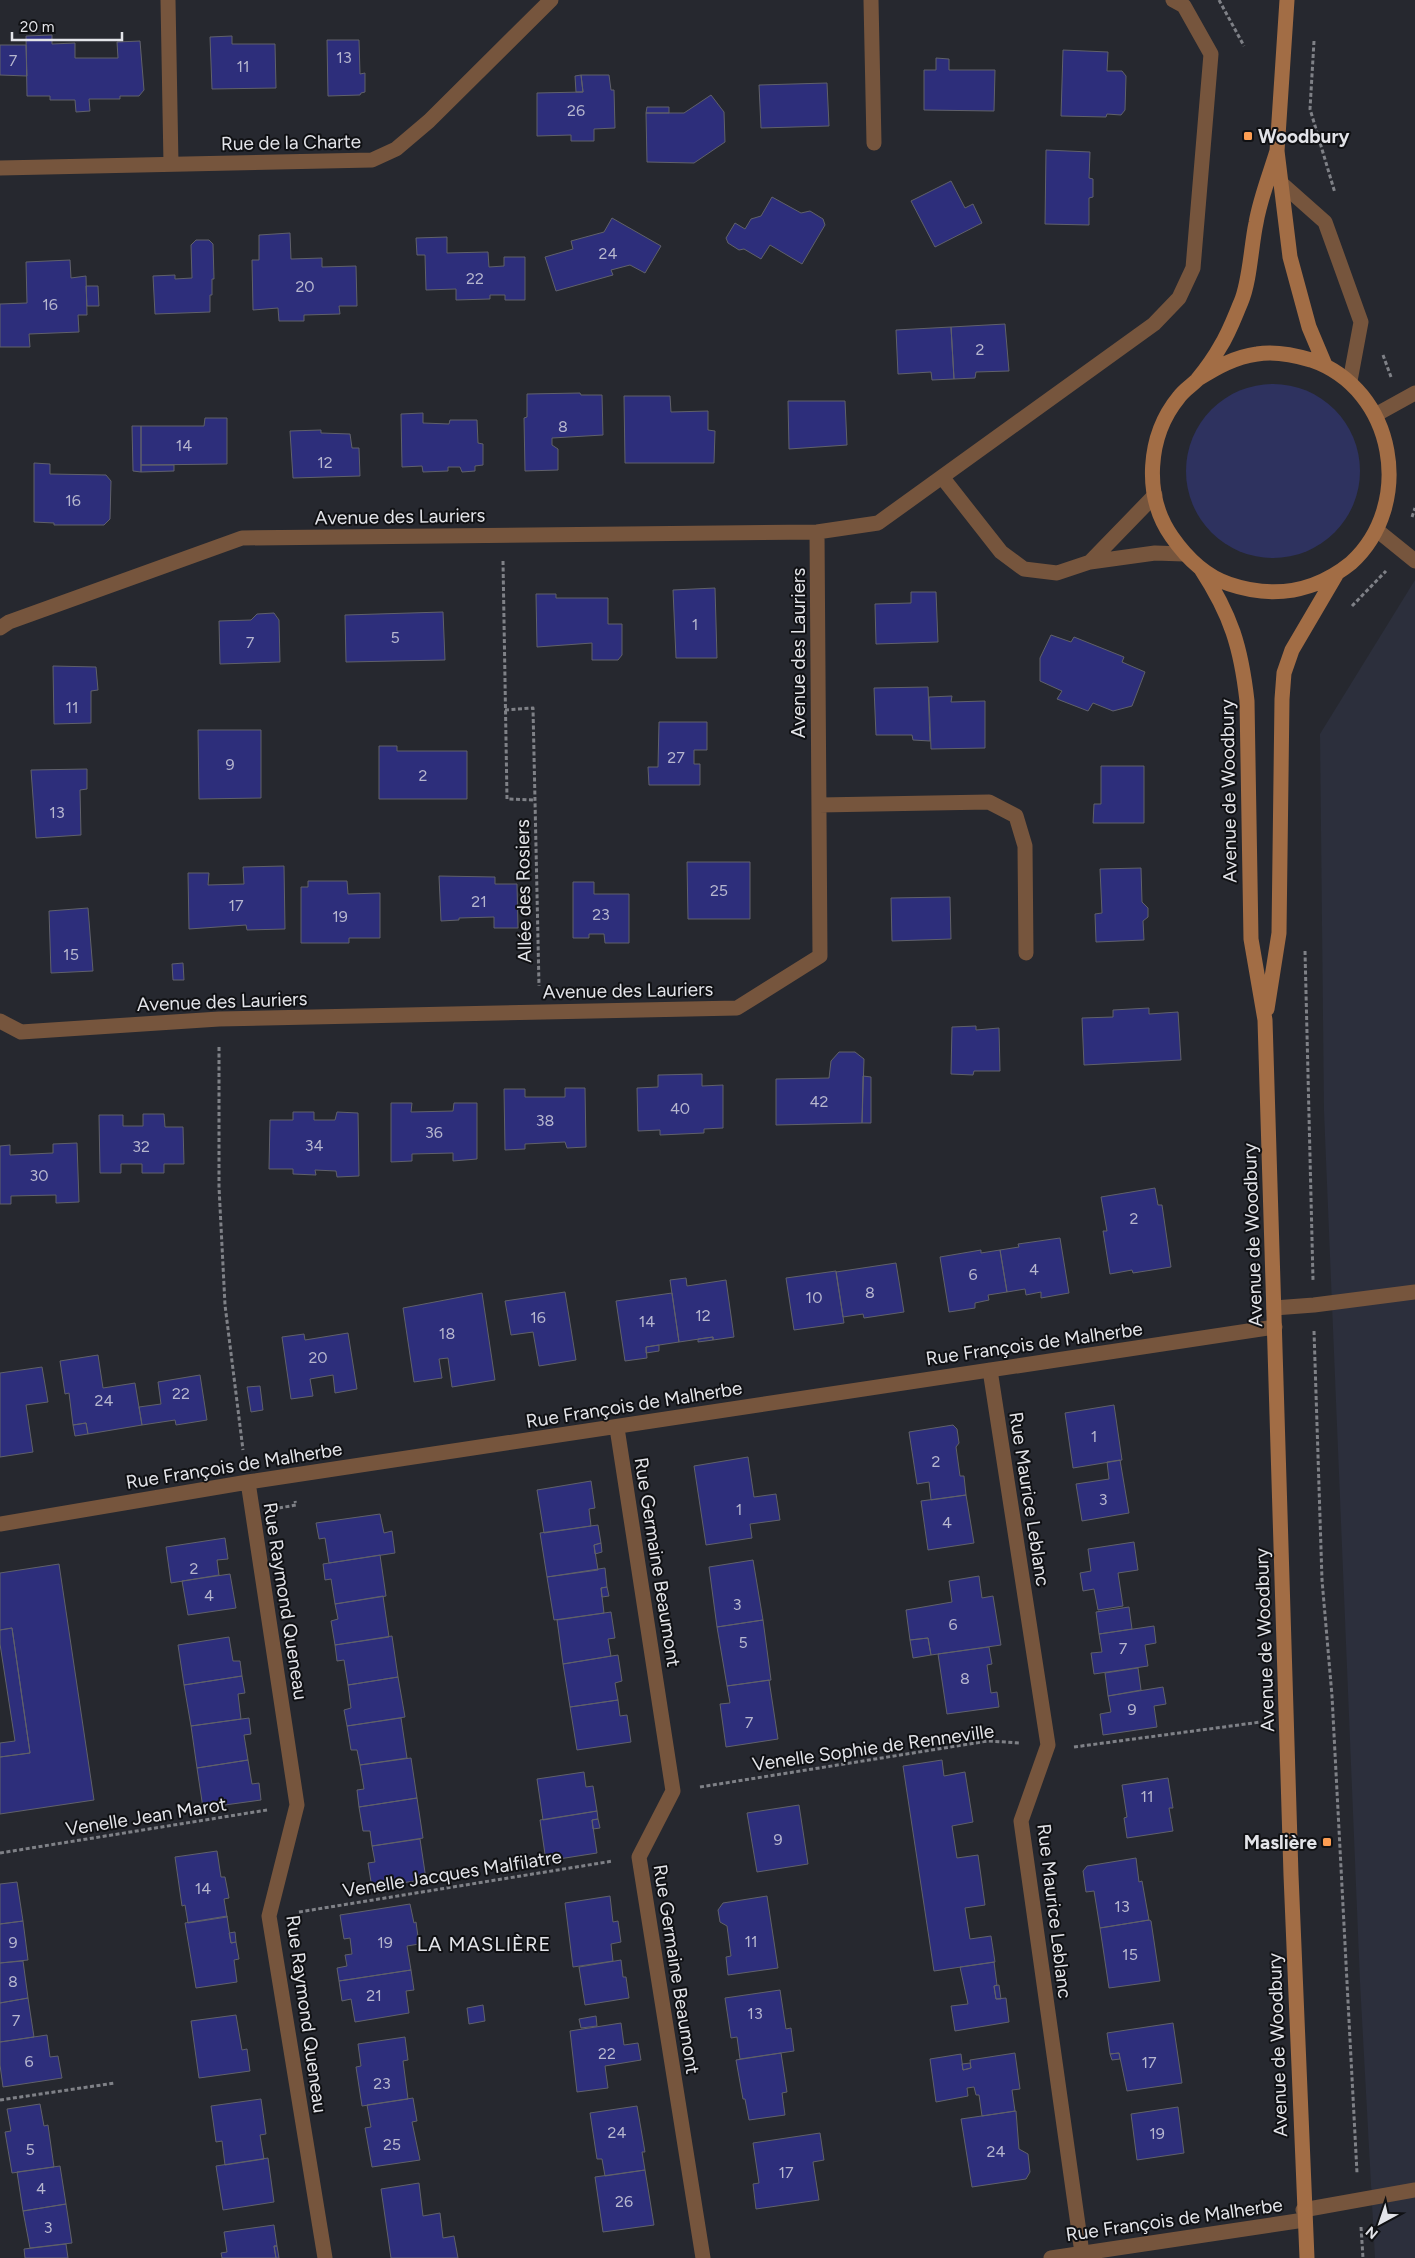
<svg xmlns="http://www.w3.org/2000/svg" width="1415" height="2258" font-family="Figtree,sans-serif">
  <rect width="100%" height="100%" fill="#26282f"/>
  <path fill="#2c2f3c" d="M1415 580V2258H1375L1360 1982 1324 1111 1320 734Z"/>
  <path fill="#2e325f" d="M1186 471a87 87 0 1 1 174 0a87 87 0 1 1-174 0Z"/>
  <path fill="#2d2e7b" stroke="#60616a" d="M52 35V44L75 43V58H118L117 42 140 41 144 90 139 96H120V99H89L90 111 76 112 75 100H50V96H27L26 36Z
    M232 36V44H275L276 88 212 89 210 37Z
    M327 40H359L360 74 365 73V92L361 93 360 95 328 96Z
    M0 45H26L27 76 0 75Z
    M1063 50 1108 52 1107 71H1122L1126 76 1125 110 1121 115 1107 114 1106 117 1061 116Z
    M936 58 949 59V70H995L994 111 924 110V70H936Z
    M581 75 583 92H576L575 76Z
    M581 75H609L611 90H614L615 128 594 129V141H571V135L537 136V93L583 92Z
    M827 83 829 126 761 128 759 85Z
    M711 95 724 112 725 142 694 163 647 162 646 113H684Z
    M647 107H669V113H646Z
    M1046 150 1090 152 1089 178 1093 179V197L1089 198V225L1045 224Z
    M951 181 965 208 973 204 982 223 935 247 911 201Z
    M772 197 801 213 810 211 823 219 825 225 802 264 770 245 761 259 744 249 739 250 728 243 726 238 735 223 745 229 751 219 761 216Z
    M612 218 661 246 645 273 630 265 611 270 613 275 556 291 545 257 573 249 571 241 604 232Z
    M290 233 291 259 322 258V267L356 266 357 306H339L340 314 304 315V321H279L278 308 253 310 252 260H259V235Z
    M447 237V253L488 252 489 267 504 266V257H525V300H505V295H490V299L456 300V289L426 290 425 255H417L416 238Z
    M196 240H209L213 244 214 279H212V295H210V312L155 314 153 276 175 275V279L192 278 191 245Z
    M70 260 71 278 86 276 87 315H78L79 332 29 334 30 347H0V304L27 303 26 262Z
    M86 286H98L99 306H87Z
    M1005 324 1009 371 976 372 975 378 954 379 951 327Z
    M951 327 954 379 932 380 931 372 898 374 896 330Z
    M580 393 581 395H602L603 435 552 438V445L558 449V470L525 471 524 418 527 417V394Z
    M624 396H670L671 412 708 411V430L715 431 714 463H625Z
    M788 401H845L847 445 789 449Z
    M423 413V423L449 424 450 420H477L478 443 483 444V465L475 466V471L462 472 460 467H448V471L423 472 422 466 402 467 401 414Z
    M205 418H227V464L141 465V426H204Z
    M132 426H141V472L133 471Z
    M321 430V433L350 434 352 448H359L360 476 293 478 290 431Z
    M34 463 50 464V474L106 475 111 481 110 519 104 525H54V523L34 522Z
    M141 465H174V471L141 472Z
    M715 588 717 658H676L673 590Z
    M911 592H936L938 642 876 644 875 604 911 603Z
    M536 594H556V598H608V624H622V655L618 660H592V643L537 647Z
    M443 612 445 660 346 662 345 615Z
    M274 613 279 620 280 662 220 664 219 621 251 620 257 614Z
    M1051 635 1071 642 1074 637 1124 657 1122 662 1145 672 1132 706 1113 711 1093 703 1088 711 1057 699 1062 691 1040 681V658Z
    M53 666 96 667 98 690 91 691V723L54 724Z
    M928 687 930 741 913 740 912 735H876L874 688Z
    M952 696 951 702 985 701V748L931 749 929 697Z
    M659 722H707V750H694V764H700V785H649L648 767H658Z
    M198 730H261V798L199 799Z
    M379 746H397V751H467V799H379Z
    M1101 766H1144V823H1093L1094 804H1101Z
    M87 769V789L80 790 81 835 36 838 31 770Z
    M687 862H750V919H688Z
    M284 866 285 929 247 930 246 925 189 929 188 873H209L208 885 244 884 243 867Z
    M1141 868 1142 902 1148 908V917L1143 921 1144 940 1096 942 1095 914 1102 913 1100 869Z
    M439 876 495 877V884H517L518 928H494V917L459 918V920L441 921Z
    M308 881H347L348 894 380 893V938H349V943H301V887H308Z
    M573 882H594V894H629V943H605L604 934H589V938H573Z
    M950 897 951 939 892 941 891 898Z
    M88 908 93 971 51 973 49 911Z
    M183 963 184 980H173L172 964Z
    M1149 1008V1014L1178 1012 1181 1060 1084 1065 1082 1018 1113 1017V1010Z
    M976 1026V1030L999 1028 1000 1071H974L973 1075 951 1074 952 1027Z
    M839 1052H855L864 1059 862 1123 776 1125V1079L829 1078 831 1061Z
    M702 1074V1086L723 1085V1128L704 1129V1133L660 1135V1130L638 1131 637 1088 658 1087V1075Z
    M863 1076 871 1077V1123H862Z
    M565 1088H585L586 1147 567 1148 565 1142 525 1144V1149L505 1150 504 1089H525V1097H565Z
    M391 1103H412L411 1112 453 1111 454 1103H477V1159L453 1161V1153L412 1154V1161L391 1162Z
    M293 1112H314V1120H335L337 1112 358 1113 359 1176 337 1177 336 1171 315 1170 316 1175 293 1174V1169H269L270 1120H293Z
    M143 1114H164L165 1127H183L184 1164H164V1173H142V1164H121V1173H100L99 1115H123V1126H143Z
    M77 1143 79 1202 56 1203V1195L11 1196V1204H0V1146L10 1145V1155L53 1153V1144Z
    M1155 1188 1158 1205H1162L1171 1267 1133 1273 1132 1270 1110 1274 1103 1231H1107L1101 1197Z
    M1060 1238 1069 1293 1041 1298V1292L1026 1295 1025 1289 1007 1292 1000 1250 1019 1247 1018 1244Z
    M981 1250V1253L1000 1250 1007 1292 988 1295 989 1300 975 1303V1308L949 1312 940 1257Z
    M896 1263 904 1312 864 1318 863 1314 843 1317 836 1272Z
    M836 1271 844 1323 794 1330 786 1278Z
    M686 1278 687 1286 726 1280 734 1337 713 1340V1337L679 1342 670 1280Z
    M565 1292 576 1360 539 1366 533 1332 511 1335 505 1301Z
    M482 1293 495 1380 452 1387 448 1358 439 1359 442 1378 414 1382 403 1308Z
    M672 1293 679 1342 646 1347 647 1358 625 1361 616 1301Z
    M348 1333 357 1389 335 1393 333 1375 310 1379 313 1396 291 1399 282 1337 304 1334 305 1340Z
    M713 1337V1340L698 1342V1339Z
    M659 1345V1351L646 1353V1347Z
    M98 1355 103 1388 135 1383 142 1425 88 1434 86 1423 73 1425 69 1393 65 1394 60 1361Z
    M42 1367 48 1402 26 1405 33 1452 0 1457V1373Z
    M200 1375 207 1420 176 1425 175 1420 142 1425 139 1407 161 1404 158 1382Z
    M260 1386 263 1410 251 1412 247 1387Z
    M1114 1405 1122 1460 1073 1468 1065 1413Z
    M86 1423 88 1434 75 1436 73 1425Z
    M953 1425 957 1429 959 1443 956 1447 960 1476H964L966 1495 931 1500 929 1482 917 1484 909 1432Z
    M748 1457 754 1497 776 1494 780 1520 750 1524 752 1538 706 1545 694 1466Z
    M1120 1460 1129 1513 1082 1521 1076 1484 1109 1479 1107 1462Z
    M591 1481 595 1508 589 1509 591 1526 544 1533 537 1490Z
    M966 1495 974 1543 928 1550 921 1501Z
    M380 1514 384 1533 392 1531 395 1553 329 1563 325 1538 319 1539 316 1523Z
    M598 1525 601 1543 594 1545 598 1570 547 1577 540 1533Z
    M225 1538 228 1559 217 1560 219 1575 171 1583 166 1547Z
    M1134 1542 1138 1570 1118 1573 1123 1606 1098 1610 1094 1589 1083 1591 1080 1573 1091 1571 1088 1549Z
    M601 1543 602 1552 595 1554 594 1545Z
    M380 1555 386 1596 335 1604 331 1579 325 1580 323 1564Z
    M753 1560 763 1620 717 1627 709 1567Z
    M59 1564 94 1800 0 1814V1757L30 1753 12 1628 0 1630V1573Z
    M605 1568 607 1587 601 1588 604 1613 554 1620 547 1577Z
    M230 1574 236 1608 188 1615 182 1581Z
    M979 1576 982 1598 993 1596 1001 1645 931 1655 928 1638 910 1640 906 1610 952 1602 949 1581Z
    M607 1587 609 1596 602 1597 601 1588Z
    M383 1596 389 1637 335 1645 331 1621 338 1619 335 1604Z
    M1129 1607 1132 1629 1099 1634 1096 1612Z
    M611 1612 615 1638 608 1639 611 1656 563 1664 557 1620Z
    M763 1620 771 1680 727 1686 717 1627Z
    M1154 1626 1156 1643 1145 1645 1148 1666 1094 1674 1091 1653 1102 1652 1099 1634Z
    M12 1628 30 1753 0 1757V1743L15 1741 0 1644V1630Z
    M392 1636 398 1677 348 1685 344 1660 337 1661 335 1645Z
    M229 1637 233 1661H240L242 1676 184 1685 178 1645Z
    M928 1638 931 1655 913 1658 910 1640Z
    M989 1647 992 1664 987 1665 991 1693 997 1692 999 1707 947 1714 938 1654Z
    M618 1655 622 1681 615 1683 618 1700 570 1707 563 1664Z
    M1138 1668 1141 1690 1108 1696 1105 1673Z
    M242 1676 245 1693 238 1694 241 1719 191 1726 184 1685Z
    M398 1677 405 1717 347 1726 344 1710 351 1708 348 1685Z
    M769 1680 778 1739 726 1747 720 1704 730 1703 727 1686Z
    M1163 1687 1166 1704 1154 1706 1157 1727 1103 1735 1100 1714 1111 1712 1108 1696Z
    M618 1700 620 1716 627 1715 631 1742 577 1750 570 1707Z
    M249 1718 251 1734 244 1735 248 1760 197 1768 191 1726Z
    M401 1718 407 1758 360 1765 357 1750H351L347 1726Z
    M411 1758 417 1798 359 1807 357 1790 364 1789 360 1765Z
    M248 1760 252 1784 259 1783 261 1800 203 1808 197 1768Z
    M942 1760 944 1776 965 1772 973 1822 952 1826 957 1858 978 1855 985 1905 965 1908 970 1939 991 1936 995 1962 934 1971 903 1766Z
    M584 1772 586 1787 593 1786 597 1811 543 1820 537 1779Z
    M1168 1778 1173 1808H1169L1173 1831 1127 1838 1124 1818 1127 1817 1122 1785Z
    M417 1798 423 1838 372 1846 370 1831H363L359 1807Z
    M799 1805 808 1864 757 1872 747 1813Z
    M597 1811 598 1819 592 1820 597 1853 546 1861 540 1820Z
    M598 1819 600 1828 593 1829 592 1820Z
    M420 1839 426 1879 372 1888 368 1863 375 1862 372 1846Z
    M217 1851 221 1877H225L229 1898 224 1899 227 1917 188 1923 185 1905 182 1906 175 1857Z
    M1136 1858 1139 1882 1142 1881 1149 1920 1100 1928 1094 1891 1086 1892 1083 1871 1087 1866Z
    M17 1882 23 1921 0 1924V1884Z
    M610 1896 613 1922 618 1921 621 1942 611 1944 613 1961 573 1967 565 1903Z
    M767 1896 778 1968 728 1975 726 1957 731 1956 727 1926 720 1922 718 1910 723 1903Z
    M410 1904 414 1923 416 1922 419 1944 407 1946 411 1970 339 1981 337 1968 347 1966 345 1955 352 1954 350 1938 344 1939 340 1915Z
    M227 1916 231 1943 236 1942 239 1959 234 1960 237 1982 196 1988 185 1923Z
    M1149 1920 1151 1921 1160 1981 1109 1988 1100 1928Z
    M23 1921 28 1960 0 1963V1924Z
    M235 1932 236 1942 231 1943 229 1933Z
    M621 1960 623 1977H626L629 1998 585 2005 579 1967Z
    M23 1961 28 1998 0 2003V1963Z
    M994 1962 997 1985 994 1986 996 1999 1006 1998 1009 2022 955 2031 951 2006 968 2004 960 1967Z
    M411 1970 414 1990 406 1991 409 2013 355 2022 351 1999 342 2001 339 1981Z
    M999 1985 1001 1999H996L994 1986Z
    M780 1990 786 2029 791 2028 794 2051 740 2059 737 2037 731 2038 725 1998Z
    M28 1998 34 2037 0 2042V2003Z
    M483 2005 485 2021 469 2024 467 2008Z
    M236 2015 242 2050 247 2049 250 2071 199 2078 191 2021Z
    M596 2016 597 2026 581 2028 579 2019Z
    M621 2023 624 2045 638 2043 641 2060 605 2066 608 2088 577 2092 570 2031Z
    M1173 2023 1182 2083 1127 2091 1119 2053 1110 2054 1107 2033Z
    M47 2035 50 2057 58 2056 62 2078 3 2087 0 2065V2042Z
    M405 2037 408 2060 403 2061 408 2099 362 2106 356 2067 361 2066 358 2044Z
    M781 2053 787 2092 782 2093 785 2115 749 2120 745 2099H743L736 2060Z
    M1015 2053 1020 2089 1012 2090 1015 2111 982 2116 979 2095H976L974 2087 967 2088 968 2096 936 2102 930 2059 961 2054 963 2070 971 2068 970 2060Z
    M1119 2053 1120 2059 1112 2060 1110 2054Z
    M970 2063 971 2068 963 2070 962 2064Z
    M413 2098 417 2121 412 2122 420 2160 372 2167 365 2128 371 2127 367 2105Z
    M261 2099 266 2134 260 2135 264 2159 225 2165 222 2141 216 2142 211 2106Z
    M40 2104 44 2126 48 2125 54 2167 12 2173 5 2132 11 2131 7 2109Z
    M637 2106 645 2152H642L645 2170 605 2176 602 2159H597L590 2113Z
    M1178 2107 1184 2153 1137 2160 1131 2114Z
    M1016 2111 1019 2149 1028 2154 1030 2172 1026 2179 972 2187 961 2119Z
    M820 2133 824 2160 813 2162 819 2200 756 2209 753 2184 759 2183 753 2143Z
    M268 2158 274 2202 223 2210 216 2166Z
    M60 2166 66 2204 23 2211 17 2172Z
    M645 2170 654 2225 603 2232 595 2177Z
    M419 2183 423 2216 440 2213 443 2238 454 2236 458 2258H391L381 2189Z
    M66 2204 72 2243 30 2248 23 2211Z
    M274 2225 277 2246H274L276 2258H222L221 2253 227 2252 224 2232Z
    M66 2244 68 2258H25L24 2249Z
    M274 2246H277L279 2258H276Z"/>
  <g fill="none" stroke-linecap="round" stroke-linejoin="round">
    <path stroke="#7f8187" stroke-width="3" stroke-dasharray="4 2.5" stroke-linecap="butt" d="M1219 0 1244 46
      M1314 41 1310 109 1335 193
      M1383 355 1391 377
      M1412 517 1415 508
      M503 561 507 799 534 800
      M1352 606 1386 571
      M505 710 533 708 539 986
      M1305 951 1313 1280
      M219 1047V1187L225 1305 243 1450
      M1314 1331 1322 1580 1332 1696 1357 2173
      M279 1508 296 1505 295 1501
      M1074 1747 1261 1722
      M700 1787 988 1741 1020 1743
      M0 1853 267 1810
      M299 1912 613 1861
      M0 2100 115 2083
      M1361 2227 1363 2258"/>
    <path stroke="#76553d" stroke-width="15" d="M871 0 874 143
      M1281 183 1325 222 1361 322 1350 381
      M1378 531 1415 561"/>
    <path stroke="#76553d" stroke-width="15" d="M168 0 171 164
      M0 168 372 160 396 149 429 121 551 0
      M1377 414 1415 393
      M942 477 1001 552 1024 569 1057 573 1090 562 1155 553 1184 554
      M1090 562 1155 495
      M0 628 9 622 242 538 817 532 878 523 1154 324 1179 298 1193 268 1211 54 1184 6 1173 0
      M819 805 989 802 1016 816 1025 846 1026 953
      M0 1021 21 1032 219 1019 737 1008 820 956 817 532
      M1274 1308 1314 1305 1415 1292
      M990 1370 1048 1745 1021 1821 1082 2253
      M617 1428 673 1791 639 1857 703 2258
      M248 1482 297 1805 269 1916 325 2258
      M0 1524 248 1482 1275 1327
      M1303 2210 1415 2190
      M1051 2258 1304 2220"/>
    <path stroke="#a26d45" stroke-width="15" d="M1287 0 1277 151 1290 257 1309 327 1325 365
      M1198 379C1217 367 1235 357 1257 354 1275 351 1294 355 1311 360 1396 389 1415 505 1351 563 1315 592 1273 599 1229 584 1205 576 1186 557 1172 537 1143 496 1147 436 1179 397 1184 390 1191 386 1197 380 1205 370 1214 358 1220 347 1229 333 1235 316 1241 302 1250 281 1251 246 1256 223 1260 199 1270 174 1277 151
      M1201 569C1231 615 1241 647 1247 701L1251 939 1265 1020 1291 1875 1307 2258
      M1267 1009 1279 933 1282 699 1284 673 1292 650 1336 575"/>
  </g>
  <g fill="#fc9d52" stroke="#101114" stroke-width="2">
    <rect x="1243" y="131" width="10" height="10" rx="2.5"/>
    <rect x="1322" y="1837" width="10" height="10" rx="2.5"/>
  </g>
  <g text-anchor="middle" stroke-width="4" stroke-linejoin="round" paint-order="stroke">
    <g font-size="16" fill="#b6b6ce">
      <text x="344" y="63">13</text>
      <text x="13" y="66">7</text>
      <text x="243" y="72">11</text>
      <text x="576" y="116">26</text>
      <text x="608" y="259">24</text>
      <text x="475" y="284">22</text>
      <text x="305" y="292">20</text>
      <text x="50" y="310">16</text>
      <text x="980" y="355">2</text>
      <text x="563" y="432">8</text>
      <text x="184" y="451">14</text>
      <text x="325" y="468">12</text>
      <text x="73" y="506">16</text>
      <text x="695" y="630">1</text>
      <text x="395" y="643">5</text>
      <text x="250" y="648">7</text>
      <text x="72" y="713">11</text>
      <text x="676" y="763">27</text>
      <text x="230" y="770">9</text>
      <text x="423" y="781">2</text>
      <text x="57" y="818">13</text>
      <text x="719" y="896">25</text>
      <text x="479" y="907">21</text>
      <text x="236" y="911">17</text>
      <text x="601" y="920">23</text>
      <text x="340" y="922">19</text>
      <text x="71" y="960">15</text>
      <text x="819" y="1107">42</text>
      <text x="680" y="1114">40</text>
      <text x="545" y="1126">38</text>
      <text x="434" y="1138">36</text>
      <text x="314" y="1151">34</text>
      <text x="141" y="1152">32</text>
      <text x="39" y="1181">30</text>
      <text x="1134" y="1224">2</text>
      <text x="1034" y="1275">4</text>
      <text x="973" y="1280">6</text>
      <text x="870" y="1298">8</text>
      <text x="814" y="1303">10</text>
      <text x="703" y="1321">12</text>
      <text x="538" y="1323">16</text>
      <text x="647" y="1327">14</text>
      <text x="447" y="1339">18</text>
      <text x="318" y="1363">20</text>
      <text x="181" y="1399">22</text>
      <text x="104" y="1406">24</text>
      <text x="1094" y="1442">1</text>
      <text x="936" y="1467">2</text>
      <text x="1103" y="1505">3</text>
      <text x="739" y="1515">1</text>
      <text x="947" y="1528">4</text>
      <text x="194" y="1574">2</text>
      <text x="209" y="1601">4</text>
      <text x="737" y="1610">3</text>
      <text x="953" y="1630">6</text>
      <text x="743" y="1648">5</text>
      <text x="1123" y="1654">7</text>
      <text x="965" y="1684">8</text>
      <text x="1132" y="1715">9</text>
      <text x="749" y="1728">7</text>
      <text x="1147" y="1802">11</text>
      <text x="778" y="1845">9</text>
      <text x="203" y="1894">14</text>
      <text x="1122" y="1912">13</text>
      <text x="751" y="1947">11</text>
      <text x="13" y="1948">9</text>
      <text x="385" y="1948">19</text>
      <text x="1130" y="1960">15</text>
      <text x="13" y="1987">8</text>
      <text x="374" y="2001">21</text>
      <text x="755" y="2019">13</text>
      <text x="16" y="2026">7</text>
      <text x="607" y="2059">22</text>
      <text x="29" y="2067">6</text>
      <text x="1149" y="2068">17</text>
      <text x="382" y="2089">23</text>
      <text x="617" y="2138">24</text>
      <text x="1157" y="2139">19</text>
      <text x="392" y="2150">25</text>
      <text x="30" y="2155">5</text>
      <text x="996" y="2157">24</text>
      <text x="786" y="2178">17</text>
      <text x="41" y="2194">4</text>
      <text x="624" y="2207">26</text>
      <text x="48" y="2233">3</text>
    </g>
    <g font-size="19" font-weight="bold" fill="#e3e4e9" stroke="#101114" text-anchor="start">
      <text x="1258" y="143">Woodbury</text>
      <text x="1317" y="1849" text-anchor="end">Maslière</text>
    </g>
    <g font-size="19" fill="#e3e4e9" stroke="#101114">
      <text transform="translate(291 142) rotate(-1)" y="7">Rue de la Charte</text>
      <text transform="translate(400 516) rotate(-1)" y="7">Avenue des Lauriers</text>
      <text transform="translate(798 653) rotate(-90)" y="7">Avenue des Lauriers</text>
      <text transform="translate(1228 791) rotate(-91)" y="7">Avenue de Woodbury</text>
      <text transform="translate(523 891) rotate(-91)" y="7">Allée des Rosiers</text>
      <text transform="translate(628 990) rotate(-1)" y="7">Avenue des Lauriers</text>
      <text transform="translate(222 1001) rotate(-2)" y="7">Avenue des Lauriers</text>
      <text transform="translate(1252 1235) rotate(-92)" y="7">Avenue de Woodbury</text>
      <text transform="translate(1034 1343) rotate(-8)" y="7">Rue François de Malherbe</text>
      <text transform="translate(634 1404) rotate(-9)" y="7">Rue François de Malherbe</text>
      <text transform="translate(234 1465) rotate(-9)" y="7">Rue François de Malherbe</text>
      <text transform="translate(1030 1499) rotate(81)" y="7">Rue Maurice Leblanc</text>
      <text transform="translate(658 1562) rotate(81)" y="7">Rue Germaine Beaumont</text>
      <text transform="translate(286 1601) rotate(81)" y="7">Rue Raymond Queneau</text>
      <text transform="translate(1264 1640) rotate(-92)" y="7">Avenue de Woodbury</text>
      <text transform="translate(873 1747) rotate(-8)" y="7">Venelle Sophie de Renneville</text>
      <text transform="translate(146 1816) rotate(-9)" y="7">Venelle Jean Marot</text>
      <text transform="translate(452 1873) rotate(-9)" y="7">Venelle Jacques Malfilatre</text>
      <text transform="translate(1055 1911) rotate(83)" y="7">Rue Maurice Leblanc</text>
      <text transform="translate(677 1969) rotate(81)" y="7">Rue Germaine Beaumont</text>
      <text transform="translate(307 2014) rotate(82)" y="7">Rue Raymond Queneau</text>
      <text transform="translate(1277 2045) rotate(-92)" y="7">Avenue de Woodbury</text>
      <text transform="translate(1174 2219) rotate(-8)" y="7">Rue François de Malherbe</text>
    </g>
    <g font-size="20" letter-spacing="1" fill="#e3e4e9" stroke="#101114">
      <text x="484" y="1951">LA MASLIÈRE</text>
    </g>
  </g>
  <g transform="translate(1380 2223) rotate(220)" stroke="#101114" stroke-width="4" paint-order="stroke">
  <path d="M0-4L9 19L0 12L-9 19Z" fill="#e3e4e9"/>
  <text y="-8" font-size="14" font-weight="bold" text-anchor="middle" fill="#e3e4e9">N</text>
  </g>
  <path d="M12 32v8h110v-8" fill="none" stroke="#e3e4e9" stroke-width="2.5"/>
  <text x="20" y="32" font-size="15" fill="#e3e4e9" stroke="#101114" stroke-width="4" paint-order="stroke">20 m</text>
</svg>
